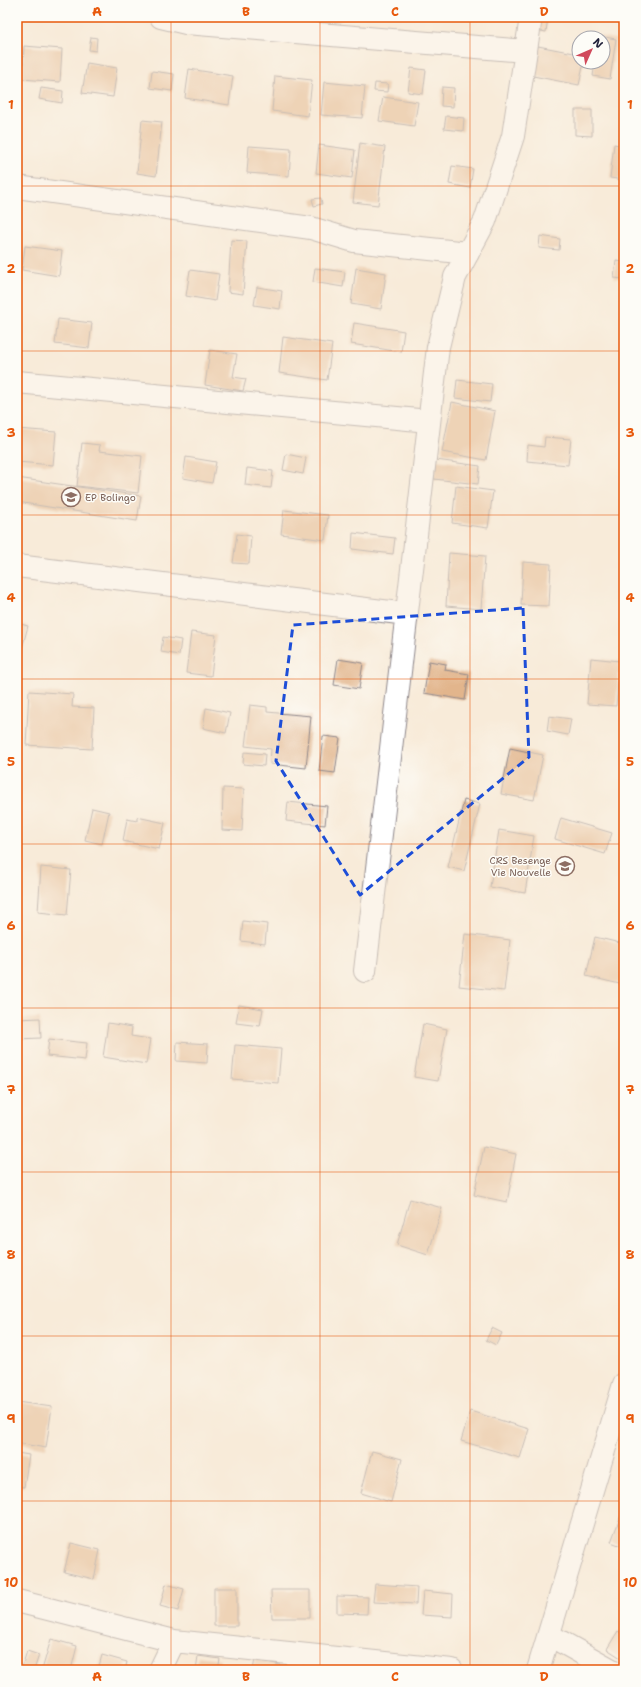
<svg xmlns="http://www.w3.org/2000/svg" width="641" height="1687" font-family="'Shantell Sans',sans-serif">
  <rect width="100%" height="100%" fill="#fdfcf7"/>
  <filter id="ink" filterUnits="userSpaceOnUse"><feTurbulence type="fractalNoise" baseFrequency=".025" numOctaves="2"/><feDisplacementMap in="SourceGraphic" scale="8" xChannelSelector="R" yChannelSelector="G"/><feConvolveMatrix kernelMatrix="1 2 1 2 8 2 1 2 1" color-interpolation-filters="sRGB"/></filter>
  <filter id="wash" filterUnits="userSpaceOnUse"><feTurbulence type="fractalNoise" baseFrequency=".012" numOctaves="4" result="noise"/><feDisplacementMap in="SourceGraphic" scale="16" xChannelSelector="R" yChannelSelector="G"/><feGaussianBlur stdDeviation="0.9" result="paint"/><feColorMatrix in="noise" values="0 0 0 0 0 0 0 0 0 0 0 0 0 0 0 0 0 1.4 0 .05"/><feComposite in="paint" operator="in"/></filter>
  <g filter="url(#wash)">
    <rect width="100%" height="100%" fill="#f8ebd9"/>
    <g id="blocks">
      <path fill="#e2b58c" d="M537 17H548L546 32 536 30Z
        M599 36 616 39 610 79 593 76 595 62H603V38H599Z
        M91 37 97 38 96 51 89 50Z
        M24 46 62 49 60 82 22 79Z
        M538 46 579 54V62H584L579 85 533 76Z
        M87 63 117 68 113 97 82 93Z
        M411 68 426 70 423 94 408 92Z
        M189 69 233 76 229 105 185 98Z
        M152 71 174 74 172 91 150 88Z
        M275 76 312 80 308 116 272 111Z
        M324 82 365 86 362 118 321 115Z
        M375 83 388 84 387 92 374 91Z
        M442 87 454 88 453 107 441 106Z
        M41 88 63 91 62 103 39 99Z
        M383 97 418 102 414 126 379 121Z
        M575 110H592V136L575 135Z
        M446 116 464 118 463 131 444 129Z
        M142 120 162 122 156 176 137 173Z
        M360 143 385 147 378 205 353 202Z
        M614 144 624 146V180L610 178Z
        M319 145 355 150 352 178 316 173Z
        M249 146 291 149 289 176 247 173Z
        M452 166 473 169 470 188 449 184Z
        M321 198 322 204 314 206 312 199Z
        M540 236 560 239 559 250 539 248Z
        M231 240 247 241 243 294 228 292Z
        M25 246 62 251 59 276 22 270Z
        M616 261 624 262V279L614 278Z
        M315 268 345 272 343 287 313 282Z
        M356 268 386 273 381 309 351 304Z
        M190 270 219 274 215 301 186 296Z
        M257 287 282 291 280 309 254 305Z
        M58 319 92 323 89 348 55 344Z
        M354 323 404 331 401 352 351 344Z
        M283 337 332 344 327 380 279 373Z
        M210 350 237 354 233 377 246 379 243 391 205 385Z
        M457 380 492 384 490 402 455 398Z
        M452 402 495 411 486 460 442 452Z
        M17 429 56 432 53 465 17 462Z
        M545 437 571 439 568 465 527 461 528 445 544 447Z
        M82 443 100 445 99 451 142 456 138 493 77 486Z
        M286 454 306 458 303 474 283 470Z
        M186 457 216 462 212 483 183 478Z
        M436 460 480 466 478 484 434 479Z
        M247 468 273 471 271 488 245 485Z
        M17 478 141 496 137 521 17 502Z
        M456 486 493 491 488 528 452 523Z
        M284 510 328 515 325 540 281 534Z
        M353 533 395 538 393 554 352 549Z
        M237 534 251 536 249 564 233 563Z
        M449 553 485 556 481 609 446 606Z
        M523 562 551 564 549 606 521 605Z
        M17 623 28 626 20 656 17 655Z
        M191 632 216 635 211 676 186 673Z
        M163 637 181 640 179 655 161 652Z
        M591 658 620 661 616 706 587 704Z
        M338 659 363 663 359 689 334 685Z
        M429 661 446 664 445 670 469 674 465 700 424 693Z
        M29 691 73 694 72 707 94 708 92 749 26 745Z
        M250 705 267 707V712L311 716 306 768 270 764 271 749 245 746Z
        M206 708 230 713 226 733 203 728Z
        M549 716 571 719 568 735 547 731Z
        M323 736 340 738 335 773 319 771Z
        M510 748 543 755 534 800 501 794Z
        M244 752 265 754 264 766 243 764Z
        M223 788 244 789 242 831 222 830Z
        M464 800 480 804 464 871 448 867Z
        M288 802 327 806 325 825 286 821Z
        M92 808 109 812 102 844 85 840Z
        M137 817 165 823 159 849 123 841 127 819 137 821Z
        M561 818 612 833 605 854 555 839Z
        M499 830 534 836 525 893 490 887Z
        M41 867 71 870 67 915 38 912Z
        M243 921 267 924 265 944 241 941Z
        M465 934 510 940 504 991 459 986Z
        M595 937 624 944V985L586 976Z
        M239 1005 263 1009 260 1026 236 1023Z
        M40 1018 41 1038 17 1039V1019Z
        M108 1023 132 1027 131 1036 150 1039 146 1064 103 1057Z
        M423 1024 447 1029 438 1081 414 1077Z
        M49 1039 87 1043 85 1060 47 1056Z
        M177 1042 208 1044 207 1063 176 1061Z
        M235 1045 281 1049 278 1083 232 1079Z
        M484 1147 516 1154 507 1202 474 1195Z
        M410 1199 442 1208 428 1255 397 1245Z
        M492 1328 502 1333 496 1345 486 1340Z
        M17 1402 52 1407 46 1448 17 1443Z
        M470 1411 529 1429 520 1458 461 1441Z
        M372 1451 402 1459 391 1502 361 1493Z
        M17 1453 29 1455 24 1487 17 1486Z
        M624 1507V1547L611 1542Z
        M71 1543 100 1550 94 1579 64 1572Z
        M166 1584 184 1589 178 1611 160 1606Z
        M375 1584 417 1587 416 1604 373 1602Z
        M214 1588H237V1626H214Z
        M271 1590H310V1618H272Z
        M423 1591 453 1594 452 1617 421 1615Z
        M337 1596 368 1597 367 1614 337 1613Z
        M618 1631 624 1635V1660L607 1649Z
        M51 1639 77 1646 71 1670H42Z
        M27 1651 39 1655 34 1670H21Z
        M102 1655 127 1662 125 1670H98Z
        M198 1656 220 1659 218 1670H196Z
        M255 1659 280 1665 279 1670H253Z"/>
    </g>
  </g>
  <g filter="url(#ink)">
    <use href="#blocks" fill-opacity="0" stroke="#8d868a" stroke-width="1"/>
    <g fill="none" stroke-linecap="round" stroke-linejoin="round">
      <g stroke="#8d868a" stroke-width="24">
        <path id="street" d="M161 17 186 23 526 51
          M17 187 311 228 354 241 468 253
          M17 382 429 421
          M17 566 407 614
          M365 971 438 347 455 277 485 221 513 136 531 17
          M17 1601 174 1641 452 1670
          M549 1635 612 1670
          M160 1670 174 1641"/>
      </g>
      <g stroke="#8d868a" stroke-width="24">
        <path id="secondary" d="M538 1670 624 1384"/>
      </g>
      <use href="#street" stroke="#fff" stroke-width="22"/>
      <use href="#secondary" stroke="#fff" stroke-width="22"/>
    </g>
  </g>
  <path d="M0 0H641V1687H0ZM523 608 529 757 360 895 276 761 293 625Z" fill="#f8ebd9" fill-opacity=".55" fill-rule="evenodd"/>
  <path fill="none" stroke="#1d4ed8" stroke-width="3" stroke-dasharray="8 5" stroke-linejoin="round" d="M523 608 529 757 360 895 276 761 293 625Z"/>
  <path fill="none" stroke="#e8590c" stroke-width="1" stroke-opacity="0.55" d="M171 17V1670M320 17V1670M470 17V1670M17 186H624M17 351H624M17 515H624M17 679H624M17 844H624M17 1008H624M17 1172H624M17 1336H624M17 1501H624"/>
  <defs>
    <g id="school-ring" transform="scale(1)"><circle r="9.5" fill="#fdfcf7" stroke="#8d6e63" stroke-width="1.5"/><path d="M0-5L7-2L0 1L-7-2ZM-4 1L0 2.5L4 1V4Q0 6-4 4Z" fill="#8d6e63"/></g>
  </defs>
  <g fill-rule="evenodd">
    <use href="#school-ring" x="71" y="497"/>
    <use href="#school-ring" x="565" y="866"/>
  </g>
  <g text-anchor="middle" stroke-width="3" stroke-linejoin="round" paint-order="stroke">
    <g font-size="10" fill="#785e54" stroke="#fdfcf7" text-anchor="start">
      <text x="85" y="501">EP Bolingo</text>
      <text x="551" y="864" text-anchor="end">CRS Besenge<tspan x="551" dy="12">Vie Nouvelle</tspan></text>
    </g>
  </g>
  <rect width="641" height="1687" fill="none" stroke="#fdfcf7" stroke-width="44"/>
  <g transform="translate(591 50) rotate(45)"><circle r="19" fill="#fdfcf7" stroke="#a5a5ac"/>
  <path d="M0-3L7 15L0 10L-7 15Z" fill="#d1495b"/>
  <text y="-6" font-size="11" font-weight="bold" text-anchor="middle" fill="#22223b">N</text>
  </g>
  <rect x="22" y="22" width="597" height="1643" fill="none" stroke="#e8590c" stroke-width="1.5"/>
  <g font-size="13" text-anchor="middle" font-weight="bold" fill="#e8590c">
    <text x="97" y="16">A</text>
    <text x="246" y="16">B</text>
    <text x="395" y="16">C</text>
    <text x="544" y="16">D</text>
    <text x="11" y="109">1</text>
    <text x="630" y="109">1</text>
    <text x="11" y="273">2</text>
    <text x="630" y="273">2</text>
    <text x="11" y="437">3</text>
    <text x="630" y="437">3</text>
    <text x="11" y="602">4</text>
    <text x="630" y="602">4</text>
    <text x="11" y="766">5</text>
    <text x="630" y="766">5</text>
    <text x="11" y="930">6</text>
    <text x="630" y="930">6</text>
    <text x="11" y="1094">7</text>
    <text x="630" y="1094">7</text>
    <text x="11" y="1259">8</text>
    <text x="630" y="1259">8</text>
    <text x="11" y="1423">9</text>
    <text x="630" y="1423">9</text>
    <text x="11" y="1587">10</text>
    <text x="630" y="1587">10</text>
    <text x="97" y="1681">A</text>
    <text x="246" y="1681">B</text>
    <text x="395" y="1681">C</text>
    <text x="544" y="1681">D</text>
  </g>
</svg>
